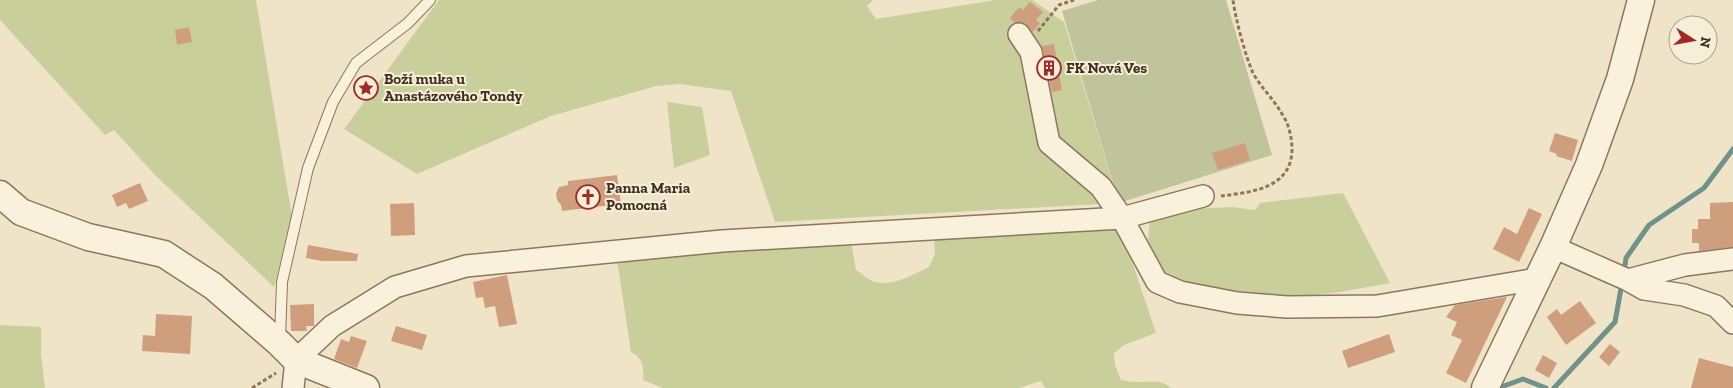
<svg xmlns="http://www.w3.org/2000/svg" width="1733" height="388" font-family="'Zilla Slab',serif">
  <rect width="100%" height="100%" fill="#f0e4c8"/>
  <path fill="#c9cf9b" d="M0 0H256L292 217 274 287 155 175 114 130 105 135 0 20Z
    M439 0H873L867 6 876 19 996 0H1032L1064 22 1119 203 775 222 731 91 680 84 656 86 551 116 417 174 344 129Z
    M667 102 702 107 710 155 674 168Z
    M1343 193 1390 283 1346 291 1281 300 1171 280 1156 271 1148 239 1150 220 1190 209 1232 207 1255 210 1260 203Z
    M1121 229 1156 333 1124 345 1114 353 1115 365 1121 380C1127 381 1133 382 1138 382 1151 382 1161 379 1171 388H1045L1041 381 1019 388H663L643 380C644 367 643 358 631 352L616 253 851 240 856 270C861 273 867 279 872 281 891 288 912 275 929 267L935 254 934 239 1015 231Z
    M0 325 41 327V354L45 388H0Z"/>
  <path fill="#bfc49a" d="M1098 0H1226L1272 155 1119 203 1062 11Z"/>
  <g fill="none" stroke-linecap="round" stroke-linejoin="round">
    <path stroke="#6f938a" stroke-width="5" d="M1624 272 1626 258 1649 225 1704 188 1733 149
      M1498 388 1523 379 1546 388
      M1554 388 1615 322 1622 283"/>
  </g>
  <path fill="#cf9f7d" d="M1030 2 1043 12 1036 20 1040 23 1033 32 1025 23H1015L1010 18 1019 7 1023 10Z
    M189 27 192 42 177 45 175 30Z
    M1054 44 1062 90 1052 92 1042 46Z
    M1555 133 1578 140 1572 161 1556 156 1557 154 1549 151Z
    M1245 143 1250 160 1218 170 1212 153Z
    M617 175 621 204 562 211 561 205 557 200 556 193 559 187 568 185V181Z
    M140 183 148 201 129 209 126 203 117 207 112 195Z
    M1733 202V247L1699 251V243H1692V229H1698V219H1710V203Z
    M414 203 415 235 391 236 390 204Z
    M1529 208 1542 214 1519 262 1493 249 1504 227 1517 234Z
    M308 245 358 254 357 261H322L306 258Z
    M507 275 517 324 499 327 495 306 485 308 483 297 476 298 473 282Z
    M1507 297 1466 383 1446 373 1462 340 1451 335 1457 322 1446 317 1455 305Z
    M1580 301 1596 323 1566 345 1547 317 1557 309 1561 315Z
    M314 304V326H306L307 331H291L290 305Z
    M156 314 192 316 190 354 142 351 143 335 155 336Z
    M396 326 427 335 422 350 391 341Z
    M1389 334 1395 352 1348 368 1342 351Z
    M351 336 367 341 357 368 334 359 341 339 349 342Z
    M1610 344 1620 352 1609 366 1599 357Z
    M1543 355 1557 363 1549 378 1535 370Z
    M1699 358 1733 367V388H1691Z"/>
  <g fill="none" stroke-linecap="round" stroke-linejoin="round">
    <g stroke="#8d765c" stroke-width="12">
      <path id="service" d="M280 338 282 282 308 168 333 102 356 63 408 23 430 0"/>
    </g>
    <g stroke="#8d765c" stroke-width="24">
      <path id="minor" d="M1019 34 1031 52 1049 143 1101 187 1122 218 1203 196
        M1553 247 1628 280 1685 265 1733 259
        M1628 280 1644 289 1684 295 1716 306 1733 323
        M293 388 296 360 332 326 395 287 466 266 722 241 1122 218 1157 282 1180 292 1237 303 1287 307 1377 306 1537 279"/>
    </g>
    <g stroke="#8d765c" stroke-width="29">
      <path id="tertiary" d="M0 194 21 212 88 237 164 254 213 286 279 343 296 360 366 388
        M1485 388 1553 247 1589 165 1620 79 1641 0"/>
    </g>
    <path stroke="#8d765c" stroke-width="3" stroke-dasharray="4 2.5" stroke-linecap="butt" d="M1038 31 1059 5 1074 0
      M1221 196C1251 192 1291 189 1292 150 1292 138 1289 124 1282 114 1274 99 1261 88 1253 73 1246 58 1235 17 1233 0
      M252 388 276 373"/>
    <use href="#service" stroke="#faf1dc" stroke-width="10"/>
    <use href="#minor" stroke="#faf1dc" stroke-width="21"/>
    <use href="#tertiary" stroke="#faf1dc" stroke-width="26"/>
  </g>
  <defs>
    <g id="building-ring" transform="scale(1.25)"><circle r="9.5" fill="#f7eed8" stroke="#9e2a2b" stroke-width="1.5"/><path d="M-4-6H4V6H1V3H-1V6H-4ZM-2.5-4.3h1.7v1.8h-1.7ZM.8-4.3h1.7v1.8H.8ZM-2.5-1h1.7V.8h-1.7ZM.8-1h1.7V.8H.8Z" fill="#9e2a2b"/></g>
    <g id="sight-ring" transform="scale(1.25)"><circle r="9.5" fill="#f7eed8" stroke="#9e2a2b" stroke-width="1.5"/><path d="M0-6L1.8-2.2L6-1.7L2.9 1.2L3.7 5.4L0 3.3L-3.7 5.4L-2.9 1.2L-6-1.7L-1.8-2.2Z" fill="#9e2a2b"/></g>
    <g id="church-ring" transform="scale(1.25)"><circle r="9.5" fill="#f7eed8" stroke="#9e2a2b" stroke-width="1.5"/><path d="M-1.2-6h2.4v3.5h3.3v2.4h-3.3V6h-2.4V-.1h-3.3v-2.4h3.3Z" fill="#9e2a2b"/></g>
  </defs>
  <g fill-rule="evenodd">
    <use href="#building-ring" x="1049" y="68"/>
    <use href="#sight-ring" x="366" y="88"/>
    <use href="#church-ring" x="588" y="197"/>
  </g>
  <g text-anchor="middle" stroke-width="4" stroke-linejoin="round" paint-order="stroke">
    <g font-size="15" font-weight="bold" fill="#3d2e20" stroke="#f7eed8" text-anchor="start">
      <text x="1066" y="73">FK Nová Ves</text>
      <text x="384" y="84">Boží muka u<tspan x="384" dy="17">Anastázového Tondy</tspan></text>
      <text x="606" y="193">Panna Maria<tspan x="606" dy="17">Pomocná</tspan></text>
    </g>
  </g>
  <g transform="translate(1693 40) rotate(101)"><circle r="24" fill="#f7eed8" stroke="#ada18e"/>
  <path d="M0-4L9 19L0 12L-9 19Z" fill="#9e2a2b"/>
  <text y="-8" font-size="14" font-weight="bold" text-anchor="middle" fill="#3d2e20">N</text>
  </g>
</svg>
